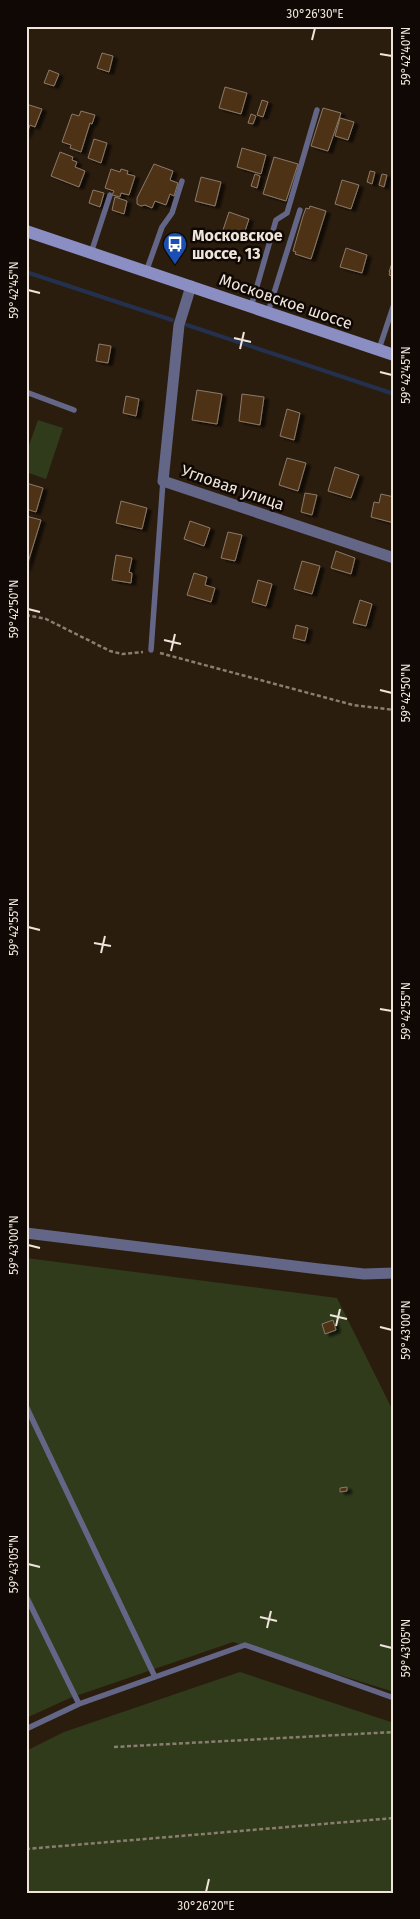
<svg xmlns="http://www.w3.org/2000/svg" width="420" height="1919" font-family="'Fira Sans',sans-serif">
  <defs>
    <filter id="shadow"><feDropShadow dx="4.5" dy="2.5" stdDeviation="1" flood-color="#0009"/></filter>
  </defs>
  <rect width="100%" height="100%" fill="#2b1d0e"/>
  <path fill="#2f3b1b" d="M38 420 63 428 46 479 26 472V454Z
    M26 1258 337 1298 394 1413V1692L233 1642 70 1698 26 1718Z
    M240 1672 394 1723V1893H26V1751L64 1732Z"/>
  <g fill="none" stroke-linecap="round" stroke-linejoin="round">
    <path stroke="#23314f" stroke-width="4" d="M26 272 172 320
      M187 325 394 394"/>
  </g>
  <path fill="#4e3317" stroke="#8b7968" filter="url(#shadow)" d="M102 53 113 56 109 72 97 68Z
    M49 70 59 74 54 86 44 83Z
    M225 87 247 93 241 114 219 108Z
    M262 100 268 102 263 117 257 115Z
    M26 104 42 109 35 127 30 125 26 136Z
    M323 108 341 113 328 151 311 146Z
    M81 111 95 115 92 124 90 123 81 152 70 148 71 145 62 142 72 114 79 116Z
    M251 114 256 116 253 124 248 123Z
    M340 118 354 122 348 140 335 136Z
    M94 139 107 143 101 163 88 158Z
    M242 148 266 155 261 174 237 167Z
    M60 152 73 157 72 160 77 162 75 167 85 171 79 187 51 176Z
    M274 157 298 164 286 201 263 194Z
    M154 164 173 171 170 180 178 183 174 196 170 194 166 205 155 201 152 208 145 205 141 206 137 204V198Z
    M111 169 120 172 121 169 128 171 127 174 135 176 129 195 121 193 120 197 112 195 114 191 105 188Z
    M370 171 375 172 372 184 367 182Z
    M255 174 260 176 257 188 251 186Z
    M382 174 387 175 384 187 379 185Z
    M201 177 221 182 215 206 195 201Z
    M342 180 359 185 351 209 335 204Z
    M93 190 104 193 100 207 89 203Z
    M115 197 127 201 124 214 112 210Z
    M310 206 326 211 311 259 295 254 296 252 293 251 303 216 306 208 309 209Z
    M229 212 249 219 243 237 223 230Z
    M346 248 367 255 362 273 340 267Z
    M394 257V277L389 275 390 272H389Z
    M99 344 111 346 108 363 96 361Z
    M197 390 222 394 217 424 192 420Z
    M242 394 264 397 260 425 239 421Z
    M126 396 139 399 136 416 123 413Z
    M287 409 300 413 294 440 280 436Z
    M287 458 306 463 298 491 279 485Z
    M335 467 359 475 351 498 328 491Z
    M26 483 43 488 36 512 26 509Z
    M305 493 317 495 312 515 301 512Z
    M381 494 394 497V523L371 517 374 502 379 503Z
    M121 501 147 508 142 529 116 523Z
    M26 516 41 520 26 569Z
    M190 521 210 528 204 546 184 539Z
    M228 532 242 535 235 561 221 558Z
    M336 551 355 558 351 574 331 568Z
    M116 555 132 558 129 572 132 573 131 583 112 580Z
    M302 561 320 566 312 594 294 589Z
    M194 573 207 577 205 585 215 588 211 602 187 595Z
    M258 580 272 584 266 606 252 602Z
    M360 600 372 604 366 626 353 623Z
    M296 625 308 628 305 641 293 638Z
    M333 1320 336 1330 325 1334 322 1324Z
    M347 1487V1491L340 1492V1488Z"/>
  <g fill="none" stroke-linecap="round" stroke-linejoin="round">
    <path stroke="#8a7e71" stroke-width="2.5" stroke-dasharray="4 2.5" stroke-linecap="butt" d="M26 615 46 619 110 651 122 654 143 652
      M160 653 353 705 394 710
      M114 1747 394 1732
      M26 1849 394 1818"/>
    <path stroke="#646687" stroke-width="5.5" d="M91 253 110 195
      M146 272 162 227 172 213 182 181
      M251 307 276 220 287 213 317 110
      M268 312 300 210
      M379 349 394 304
      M26 392 74 410
      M151 650 163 481
      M26 1406 155 1677
      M26 1596 79 1704
      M26 1729 79 1704 245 1645 394 1698"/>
    <path stroke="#646687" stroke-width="11" d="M191 286 179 325 163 481 394 558
      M26 1233 319 1269 364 1274 394 1273"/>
    <path stroke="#8a8ec3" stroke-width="12" d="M26 231 394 355"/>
  </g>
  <path fill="none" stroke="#efe5db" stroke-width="2" d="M312 40 315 28M380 54 392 56M28 290 40 293M234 338 251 342M240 349 244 332M380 372 392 375M28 609 40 612M164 640 181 644M171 651 175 634M380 690 392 693M28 927 40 930M94 943 111 946M101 953 105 936M380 1009 392 1011M28 1245 40 1248M330 1315 347 1319M336 1326 340 1309M380 1327 392 1330M28 1564 40 1567M260 1617 277 1621M267 1628 271 1611M380 1645 392 1648M206 1892 209 1879"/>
  <defs>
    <g id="bus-pin" transform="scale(1.25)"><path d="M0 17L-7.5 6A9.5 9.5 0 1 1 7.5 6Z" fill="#1a4fb4" stroke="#0f0804"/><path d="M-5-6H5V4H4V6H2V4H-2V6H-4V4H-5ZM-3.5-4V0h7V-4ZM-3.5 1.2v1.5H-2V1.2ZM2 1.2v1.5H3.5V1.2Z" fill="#fff"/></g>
  </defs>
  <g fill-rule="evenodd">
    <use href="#bus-pin" x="175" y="244"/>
  </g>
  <g text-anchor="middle" stroke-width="5" stroke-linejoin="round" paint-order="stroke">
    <g font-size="16" font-weight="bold" fill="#efe5db" stroke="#0f0804" text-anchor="start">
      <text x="192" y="241">Московское<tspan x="192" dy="18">шоссе, 13</tspan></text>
    </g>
    <g font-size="16" fill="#efe5db" stroke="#0f0804">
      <text transform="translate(286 301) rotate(19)" y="6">Московское шоссе</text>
      <text transform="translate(233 487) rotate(19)" y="6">Угловая улица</text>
    </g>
  </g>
  <rect width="420" height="1919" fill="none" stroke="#0f0804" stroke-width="55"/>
  <rect x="28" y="28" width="364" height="1864" fill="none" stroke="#efe5db" stroke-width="2"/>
  <g font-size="12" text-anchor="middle" fill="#efe5db">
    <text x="315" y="18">30°26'30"E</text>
    <text transform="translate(406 56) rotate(-90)" y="4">59°42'40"N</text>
    <text transform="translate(14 290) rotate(-90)" y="4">59°42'45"N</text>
    <text transform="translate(406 375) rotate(-90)" y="4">59°42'45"N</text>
    <text transform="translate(14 609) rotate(-90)" y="4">59°42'50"N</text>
    <text transform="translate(406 693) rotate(-90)" y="4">59°42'50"N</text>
    <text transform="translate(14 927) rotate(-90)" y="4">59°42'55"N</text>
    <text transform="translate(406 1011) rotate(-90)" y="4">59°42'55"N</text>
    <text transform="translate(14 1245) rotate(-90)" y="4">59°43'00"N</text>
    <text transform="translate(406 1330) rotate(-90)" y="4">59°43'00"N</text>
    <text transform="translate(14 1564) rotate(-90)" y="4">59°43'05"N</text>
    <text transform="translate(406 1648) rotate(-90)" y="4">59°43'05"N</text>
    <text x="206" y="1910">30°26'20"E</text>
  </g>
</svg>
